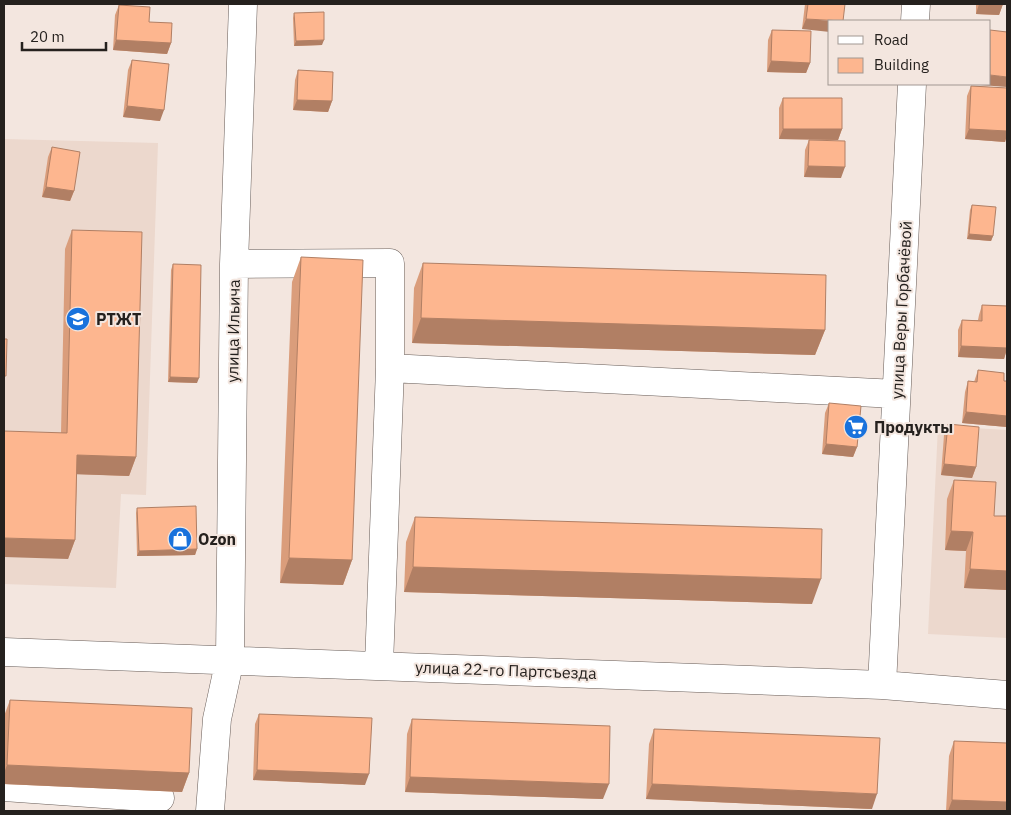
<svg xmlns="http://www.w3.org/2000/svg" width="1011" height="815" font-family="'IBM Plex Sans',sans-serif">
  <rect width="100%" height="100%" fill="#f3e6df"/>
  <path fill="#ecd8cd" d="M4 139 158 143 146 495 121 494 116 588 4 584Z
    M938 426 1007 430V638L928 634Z"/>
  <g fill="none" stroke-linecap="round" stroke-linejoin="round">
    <g stroke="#675c57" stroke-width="29">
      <path id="minor" d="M915 21 916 4
        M234 264 390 263V368
        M4 652 882 685 1007 695
        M379 665 390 368 896 394
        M882 685 912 84
        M4 787 160 798
        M210 811 217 719 230 659 234 264 243 4"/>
    </g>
    <use href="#minor" stroke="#fff" stroke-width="28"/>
  </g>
  <path fill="#da9d7b" d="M805 4H845L802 29Z
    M976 4H1003L999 15 976 14Z
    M119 5 171 43 167 54 113 50 115 15Z
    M294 13 322 45 294 46 293 18Z
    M772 30 810 63 806 73 767 72 768 40Z
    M132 60 160 121 123 117 128 70Z
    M298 70 332 101 328 112 293 110 295 80Z
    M971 86 1007 88V135L1005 142 965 139 967 96Z
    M783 98 842 129 838 140 779 139V108Z
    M809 140 841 178 804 177 805 150Z
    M52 147 74 191 70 201 42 197 48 157Z
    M972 205 993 236 991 241 967 239 970 210Z
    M72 230 136 457 129 476 77 474 75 540 68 559 61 433 65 249Z
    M301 257 352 560 343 585 280 583 292 282Z
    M423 263 825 330 815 355 412 343 414 288Z
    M173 264 197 383 168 382 171 270Z
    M982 305 1007 306V349L1004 359 958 357V330L962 320H978L979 315Z
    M978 370 1004 381H1007V427L962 423 965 392 968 381 974 382Z
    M829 403 857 447 853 457 822 454 825 413Z
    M948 424 976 467 972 478 941 475 944 435Z
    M954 480 994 516H1007V590L964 588 966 551 945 550 947 499Z
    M137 508 197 549 195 555 137 556 136 513Z
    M415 517 812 604 404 592 406 542Z
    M10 700 189 773 182 792 4 784V716Z
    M259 714 365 785 253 780 255 724Z
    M412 719 603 799 405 792 407 734Z
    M654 729 872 809 646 799 649 744Z
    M954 741 1007 811H946L949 756Z"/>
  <path fill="#b17f64" d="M979 4H1003L999 15 976 14Z
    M806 19 834 21H830V32L802 29Z
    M116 40 171 43 167 54 113 50Z
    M324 40 322 45 294 46 296 41Z
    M771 61 810 63 806 73 767 72Z
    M990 75 1007 77V87L967 84H990Z
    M297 100 332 101 328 112 293 110Z
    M127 106 164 110 160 121 123 117Z
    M783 129H842L838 140 779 139Z
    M969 129 1007 131V135L1005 142 965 139Z
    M808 166 845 167 841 178 804 177Z
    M46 187 74 191 70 201 42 197Z
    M969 234 993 236 991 241 967 239Z
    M421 318 825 330 815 355 412 343Z
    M961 346 1007 348V349L1004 359 958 357Z
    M170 377 199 378 197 383 168 382Z
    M966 412 1007 416V427L962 423Z
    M826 444 857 447 853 457 822 454Z
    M77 455 136 457 129 476 70 474Z
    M944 464 976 467 972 478 941 475Z
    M951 531 973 532 966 551 945 550Z
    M4 538 75 540 68 559 4 557Z
    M197 549 195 555 137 556 139 551Z
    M289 558 352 560 343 585 280 583Z
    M413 567 821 579 812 604 404 592Z
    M970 569 1007 571V590L964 588Z
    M7 765 189 773 182 792 4 784V773Z
    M257 770 369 774 365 785 253 780Z
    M410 777 609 784 603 799 405 792Z
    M652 784 877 794 872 809 646 799Z
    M952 800 1007 802V811H948Z"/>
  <path fill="#fdb68f" stroke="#b17f64" d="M808 4H845L843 21 806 19Z
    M119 5 150 7 149 22 172 23 171 43 116 40Z
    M324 12V40L296 41 294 13Z
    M772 30 811 31 810 63 771 61Z
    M990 30 1007 32V77L990 75Z
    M132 60 169 64 164 110 127 106Z
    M298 70 333 72 332 101 297 100Z
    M971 86 1007 88V131L969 129Z
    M783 98H842V129H783Z
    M809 140 845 141V167L808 166Z
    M52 147 80 152 74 191 46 187Z
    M972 205 996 207 993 236 969 234Z
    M72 230 142 232 136 457 77 455 75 540 4 538V431L67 433Z
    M301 257 363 260 352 560 289 558Z
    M423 263 826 275 825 330 421 318Z
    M173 264 201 265 199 378 170 377Z
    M982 305 1007 306V348L961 346 962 320 982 321Z
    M4 339H7L6 376H4Z
    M978 370 1004 373V381H1007V416L966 412 968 381 977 382Z
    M829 403 861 406 857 447 826 444Z
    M948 424 979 427 976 467 944 464Z
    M954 480 996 482 994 516H1007V571L970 569 973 532 951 531Z
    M196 506 197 549 139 551 137 508Z
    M415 517 822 529 821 579 413 567Z
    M10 700 192 708 189 773 7 765Z
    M259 714 372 718 369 774 257 770Z
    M412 719 610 726 609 784 410 777Z
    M654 729 880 738 877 794 652 784Z
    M954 741 1007 743V802L952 800Z"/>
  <defs>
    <g id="university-disc" transform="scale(1.25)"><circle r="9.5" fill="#1972dc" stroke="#f3e6df"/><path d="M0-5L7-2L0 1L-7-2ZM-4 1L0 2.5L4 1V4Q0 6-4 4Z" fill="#fff"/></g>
    <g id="supermarket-disc" transform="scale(1.25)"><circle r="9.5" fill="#1972dc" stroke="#f3e6df"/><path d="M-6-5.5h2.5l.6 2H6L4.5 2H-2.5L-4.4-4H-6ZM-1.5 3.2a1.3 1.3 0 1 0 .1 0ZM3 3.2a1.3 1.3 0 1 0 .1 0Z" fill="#fff"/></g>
    <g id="shop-disc" transform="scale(1.25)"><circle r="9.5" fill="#1972dc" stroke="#f3e6df"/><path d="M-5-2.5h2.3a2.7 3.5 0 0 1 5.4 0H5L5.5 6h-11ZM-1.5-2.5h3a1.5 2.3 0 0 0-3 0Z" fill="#fff"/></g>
  </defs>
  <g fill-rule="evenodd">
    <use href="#university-disc" x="78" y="319"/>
    <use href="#supermarket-disc" x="856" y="427"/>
    <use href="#shop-disc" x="180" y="539"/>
  </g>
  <g text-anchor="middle" stroke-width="4" stroke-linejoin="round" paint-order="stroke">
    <g font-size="16" fill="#25211e" stroke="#f3e6df">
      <text transform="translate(901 310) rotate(-87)" y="6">улица Веры Горбачёвой</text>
      <text transform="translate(233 331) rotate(-89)" y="6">улица Ильича</text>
      <text transform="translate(506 670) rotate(2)" y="6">улица 22-го Партсъезда</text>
    </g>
    <g font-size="16" font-weight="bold" fill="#25211e" stroke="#f3e6df" text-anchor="start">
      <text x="96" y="325">РТЖТ</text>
      <text x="874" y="433">Продукты</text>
      <text x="198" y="545">Ozon</text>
    </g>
  </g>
  <rect width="1011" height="815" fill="none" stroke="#25211e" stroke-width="10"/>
  <rect x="828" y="20" width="162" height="65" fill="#f3e6df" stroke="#a19792"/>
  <rect x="838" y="36" width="25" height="8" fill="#ffffff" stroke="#a19792"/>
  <text x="874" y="45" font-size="15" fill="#25211e">Road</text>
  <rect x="838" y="58" width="25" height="15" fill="#fdb68f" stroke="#a19792"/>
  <text x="874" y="70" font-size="15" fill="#25211e">Building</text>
  <path d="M22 42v8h84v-8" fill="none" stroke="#25211e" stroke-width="2.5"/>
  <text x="30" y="42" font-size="15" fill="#25211e" stroke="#f3e6df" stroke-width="4" paint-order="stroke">20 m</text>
</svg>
